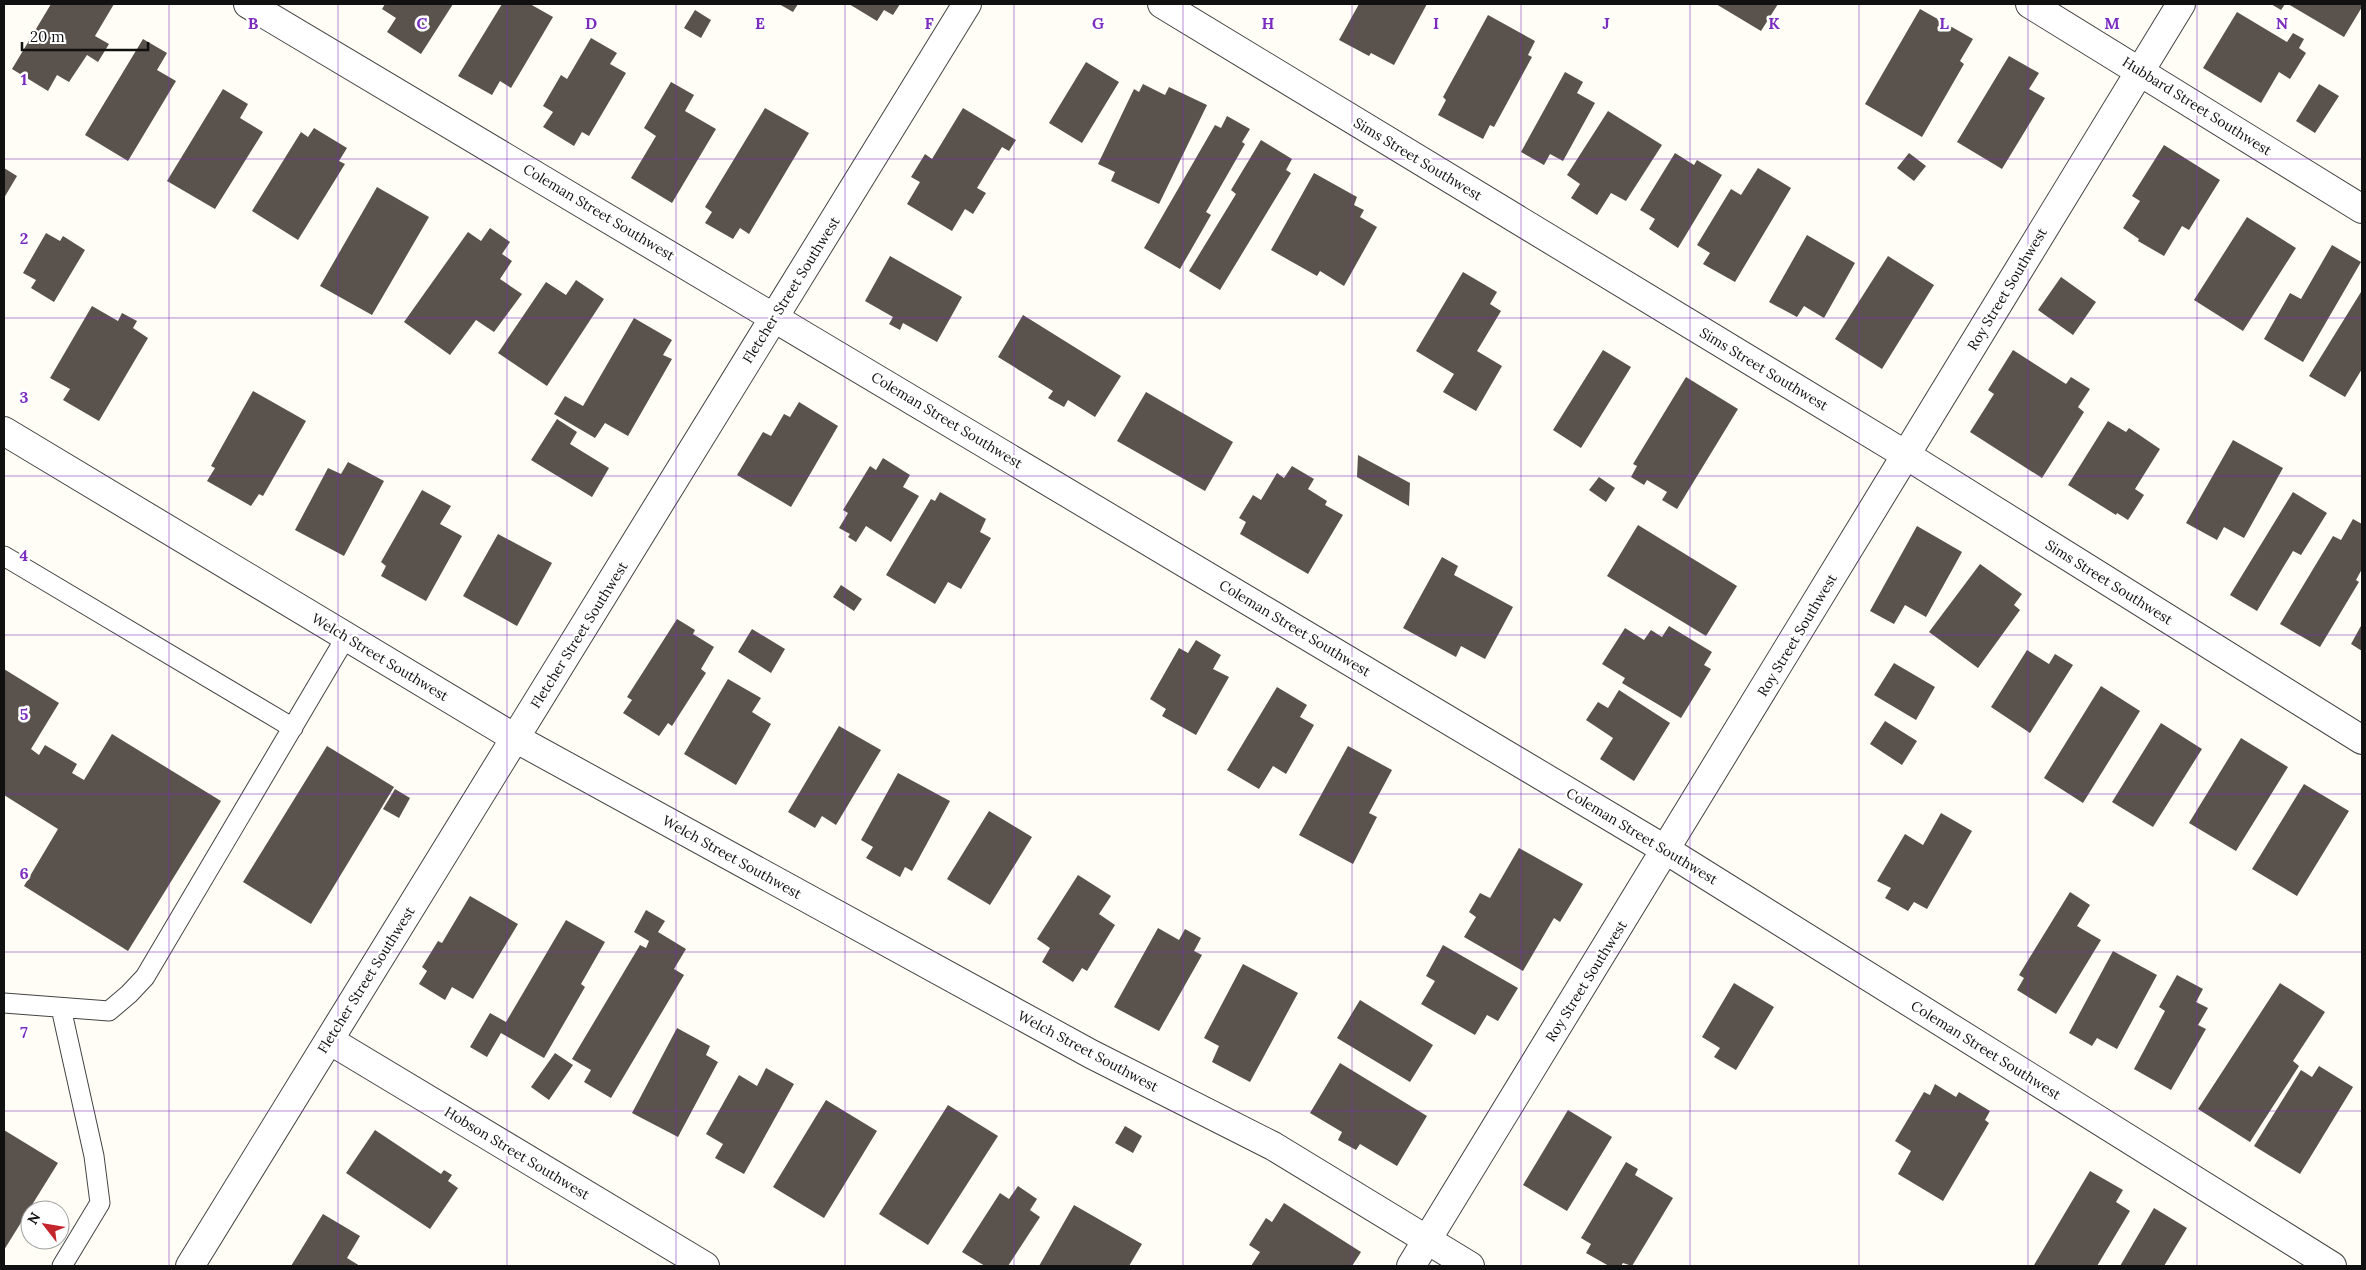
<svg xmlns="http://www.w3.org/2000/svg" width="2366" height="1270" font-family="Lora,serif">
  <rect width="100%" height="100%" fill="#fffdf5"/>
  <path fill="#5a524d" d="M51 4H114L95 36 109 44 98 62 87 55 69 82 57 75 48 91 12 69Z
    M385 4H453L421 54 387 32 396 18 382 9Z
    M502 4H530L553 17 511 88 500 81 492 95 458 76Z
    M779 4H798L793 12Z
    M849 4H900L893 15 884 10 877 21Z
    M1359 4H1427L1394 65 1371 53 1369 56 1339 40Z
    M1716 4H1778L1761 31Z
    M2271 4H2285L2281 10Z
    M2288 4H2362V7L2344 37Z
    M1920 9 1973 39 1960 61 1964 64 1922 137 1865 104Z
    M695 10 711 20 701 38 684 28Z
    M2237 12 2287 42 2293 33 2304 39 2299 48 2306 53 2290 79 2279 72 2261 103 2203 68Z
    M1488 15 1535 41 1528 55 1532 57 1494 127 1490 125 1483 139 1438 115 1446 100 1443 97Z
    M591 38 617 53 610 64 626 73 589 136 582 132 574 146 543 127 553 112 543 106 561 75 567 79Z
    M143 39 167 53 157 70 176 81 128 161 85 135Z
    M2009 56 2039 73 2029 89 2045 98 2002 169 1957 142Z
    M1086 62 1119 82 1082 143 1049 123Z
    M1565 72 1583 82 1577 93 1595 103 1563 161 1550 154 1544 165 1521 152Z
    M671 82 694 95 685 111 716 129 672 203 631 178 656 136 644 128Z
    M1143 84 1165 95 1169 87 1207 105 1159 204 1111 181 1115 172 1098 164 1134 89 1139 92Z
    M2319 84 2339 96 2315 133 2296 121Z
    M223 89 248 104 240 118 263 132 215 209 167 181Z
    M765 108 809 133 749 234 740 228 733 239 705 223 712 212 705 207Z
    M963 108 1016 140 1009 151 1002 147 977 188 986 193 973 214 965 209 952 231 907 204 920 182 911 177 925 154 932 159Z
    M1608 111 1662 145 1626 201 1611 193 1597 215 1571 198 1580 184 1567 175Z
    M1227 116 1250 129 1242 142 1245 144 1206 212 1211 215 1180 269 1144 248 1215 125 1221 128Z
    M314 128 347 148 339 161 345 164 298 240 252 211 301 132 308 137Z
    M1261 140 1292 159 1286 170 1291 173 1220 290 1189 271 1236 194 1231 190Z
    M2164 145 2220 180 2189 230 2182 226 2164 256 2138 241 2139 239 2123 228 2140 201 2132 196Z
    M1675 153 1694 165 1697 160 1722 175 1678 248 1649 229 1655 219 1640 210Z
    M1909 153 1926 166 1914 181 1897 168Z
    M4 168 17 176 4 198Z
    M1758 168 1791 188 1735 282 1703 264 1710 253 1697 245 1731 189 1741 195Z
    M1314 173 1357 197 1354 205 1364 210 1360 217 1377 227 1344 286 1320 271 1317 276 1271 250Z
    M377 187 429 217 372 315 320 286Z
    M2247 217 2296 248 2243 331 2194 300Z
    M490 228 510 242 502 254 512 261 500 279 522 294 494 332 476 320 450 355 404 322 468 232 481 241Z
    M46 233 60 241 63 236 85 250 54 302 31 288 36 280 23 273Z
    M1807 235 1855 263 1824 318 1804 306 1797 317 1769 302Z
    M2332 245 2361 262 2303 362 2264 339 2290 293 2301 299Z
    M890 256 962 297 937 342 903 323 900 330 889 324 893 317 865 301Z
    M1888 256 1934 285 1882 369 1835 339Z
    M1463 272 1497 292 1490 304 1501 311 1477 351 1502 366 1476 411 1443 392 1454 374 1416 351Z
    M2061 277 2096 302 2073 335 2038 310Z
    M576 280 604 299 547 386 498 353 546 282 566 295Z
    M2361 292 2362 293V369L2345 397 2309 376Z
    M92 306 118 321 122 313 137 321 133 328 148 338 99 421 63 400 70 389 50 378Z
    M1023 315 1121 376 1095 417 1068 400 1064 407 1048 398 1053 391 998 357Z
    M634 318 672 340 663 355 672 359 628 436 605 423 595 438 554 414 565 396 583 406Z
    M1603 350 1631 367 1581 448 1553 430Z
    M2013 350 2066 384 2071 377 2090 389 2078 407 2084 412 2042 478 1970 432 1994 394 1988 390Z
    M1686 377 1738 409 1677 509 1662 500 1667 492 1647 480 1644 485 1631 477 1637 466 1633 464Z
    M253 391 306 421 263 496 259 494 251 506 207 481 215 468 211 466Z
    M1146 392 1233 442 1205 491 1117 441Z
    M799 402 838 426 791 507 737 475 763 432 771 436 784 414 790 417Z
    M557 419 577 432 570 444 609 468 592 497 531 460Z
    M2108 421 2126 432 2129 428 2160 449 2135 489 2144 495 2128 520 2117 513 2116 515 2068 485Z
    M2233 440 2283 468 2244 538 2224 527 2217 540 2186 523Z
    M1358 455 1410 483 1409 506 1357 477Z
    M883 458 910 475 903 487 919 496 891 542 866 526 856 542 848 537 850 534 839 528 848 513 843 510 870 466 876 470Z
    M348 462 384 481 344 556 295 530 328 468 341 474Z
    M1292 466 1314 479 1308 489 1327 501 1325 505 1343 515 1308 574 1240 534 1246 522 1239 518 1253 495 1261 500 1277 473 1284 478Z
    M1599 477 1615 488 1606 502 1589 490Z
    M422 490 451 506 440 524 462 536 426 601 381 576 386 566 381 562Z
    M940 492 986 519 980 532 991 538 961 589 948 582 935 604 886 575 931 499 935 501Z
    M2293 492 2327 513 2301 555 2293 551 2257 611 2230 595Z
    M2353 519 2362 524V569L2356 580 2359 582 2320 647 2280 624 2333 536 2341 540Z
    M1638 525 1737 586 1706 636 1607 576Z
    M1917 526 1962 552 1926 617 1905 605 1894 624 1870 611Z
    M498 534 552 563 517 626 463 596Z
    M1442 557 1458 566 1454 575 1513 607 1485 659 1461 646 1456 657 1403 628Z
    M1980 564 2022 594 2014 605 2020 610 1978 668 1929 632Z
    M841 585 862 599 854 611 833 597Z
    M677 619 695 630 693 634 714 647 701 669 706 673 672 726 668 723 659 736 623 713 632 700 627 697Z
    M2362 624V651L2351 644Z
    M1669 626 1712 652 1704 665 1711 669 1681 718 1622 683 1625 678 1602 664 1625 628 1644 640 1651 630 1662 637Z
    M752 629 785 649 771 673 738 652Z
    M1196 640 1221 655 1213 669 1229 677 1196 735 1162 716 1166 709 1150 699 1179 648 1188 653Z
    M2027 650 2049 664 2055 654 2073 665 2030 733 1991 707Z
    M1894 663 1935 687 1916 720 1874 695Z
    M4 669 59 703 31 749 39 755 45 745 77 764 72 773 84 780 112 734 221 801 128 951 24 886 58 829 4 795Z
    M728 679 761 698 752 712 771 724 736 785 684 754Z
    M2101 686 2140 711 2083 803 2044 778Z
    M1277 687 1307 705 1300 717 1314 725 1286 774 1273 766 1259 789 1227 770Z
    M1619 690 1670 723 1634 781 1600 759 1613 738 1586 720 1598 702 1608 708Z
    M1885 721 1917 741 1902 765 1870 744Z
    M2161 723 2202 749 2153 827 2112 802Z
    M839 726 881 750 836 825 822 816 815 828 788 812Z
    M2241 738 2288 767 2236 851 2189 823Z
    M327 746 394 787 311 924 243 882Z
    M1348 746 1392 770 1369 813 1377 817 1353 864 1299 835Z
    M898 773 950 801 912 871 905 867 900 877 866 858 873 847 861 840Z
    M2304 784 2349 811 2297 896 2252 869Z
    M395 789 410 798 399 818 383 809Z
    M989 811 1032 837 990 905 947 879Z
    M1941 813 1972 831 1927 909 1914 902 1908 911 1885 898 1891 888 1877 881 1905 834 1923 845Z
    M1519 848 1583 884 1560 922 1554 918 1523 971 1464 937 1476 917 1469 912 1480 893 1490 898Z
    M1078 875 1111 896 1099 914 1115 925 1087 971 1082 968 1073 982 1042 962 1050 948 1037 939Z
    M2070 892 2090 905 2077 926 2101 940 2056 1014 2017 990 2024 978 2019 975Z
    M470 896 518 924 473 999 452 987 445 1000 419 984 427 971 422 967 438 941 442 943Z
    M646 910 665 921 658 932 686 949 674 969 684 975 611 1098 584 1082 591 1070 572 1059 640 945 646 948 649 941 634 932Z
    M566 920 605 942 581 984 585 987 544 1058 501 1033 487 1057 470 1047 490 1013 506 1022Z
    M1158 928 1179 940 1185 929 1201 938 1194 951 1202 955 1159 1031 1114 1007Z
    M1443 945 1518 988 1498 1021 1487 1015 1475 1035 1421 1004 1435 981 1426 976Z
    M2113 951 2157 975 2117 1049 2097 1038 2092 1046 2069 1033Z
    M1243 964 1298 993 1250 1082 1212 1062 1219 1046 1204 1038Z
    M2177 975 2203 989 2196 1002 2208 1008 2198 1025 2206 1029 2171 1090 2134 1069 2165 1011 2159 1007Z
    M1734 983 1774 1007 1736 1070 1714 1057 1720 1048 1702 1037Z
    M2280 983 2325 1012 2293 1061 2299 1066 2250 1142 2198 1109Z
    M1360 1000 1433 1045 1410 1082 1337 1038Z
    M677 1028 710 1046 706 1055 718 1062 678 1137 632 1113Z
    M555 1053 573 1065 549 1100 531 1087Z
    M1340 1063 1427 1116 1397 1166 1360 1144 1356 1150 1338 1140 1342 1132 1310 1113Z
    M2319 1066 2353 1087 2300 1174 2254 1146 2301 1070 2312 1077Z
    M766 1068 794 1084 744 1174 715 1158 723 1144 706 1134 739 1075 757 1086Z
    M1935 1084 1956 1097 1959 1092 1990 1111 1985 1120 1989 1123 1943 1201 1898 1174 1911 1151 1895 1141 1924 1092 1930 1095Z
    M826 1100 877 1131 824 1218 773 1187Z
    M948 1105 998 1136 928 1245 879 1214Z
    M1568 1110 1612 1137 1567 1211 1523 1185Z
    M1125 1126 1142 1136 1133 1153 1115 1143Z
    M4 1130 58 1163 4 1250Z
    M375 1130 441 1174 444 1170 452 1175 448 1181 458 1188 430 1229 346 1173Z
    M1626 1162 1638 1169 1635 1175 1673 1198 1632 1266 1623 1263 1621 1266H1609L1586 1253 1591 1244 1581 1238Z
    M2090 1171 2123 1190 2116 1202 2130 1211 2097 1266 2034 1265Z
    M1018 1186 1037 1199 1030 1210 1040 1217 1008 1266H985L962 1252 1000 1193 1009 1199Z
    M1284 1203 1361 1252 1352 1266H1251L1260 1252 1249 1245 1266 1218 1272 1222Z
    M1074 1205 1142 1244 1129 1266H1039Z
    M2154 1208 2187 1228 2164 1266H2120Z
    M323 1214 360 1236 347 1258 360 1266H291Z"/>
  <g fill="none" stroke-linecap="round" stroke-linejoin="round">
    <g stroke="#444" stroke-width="21">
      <path id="lane" d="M4 556 293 728
        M4 1003 109 1011 129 994 145 977 346 637
        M61 1008 94 1156 100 1203 62 1266"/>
    </g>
    <g stroke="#444" stroke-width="30">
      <path id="street" d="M248 4 1666 850 2332 1266
        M1162 4 1906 455 2362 740
        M2030 4 2362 209
        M4 431 515 738 1091 1054 1273 1146 1470 1266
        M329 1040 705 1266
        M190 1266 967 4
        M1411 1266 2181 4"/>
    </g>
    <use href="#lane" stroke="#fff" stroke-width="19"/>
    <use href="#street" stroke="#fff" stroke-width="28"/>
  </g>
  <path fill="none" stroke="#7b2cbf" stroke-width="1" stroke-opacity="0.55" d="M169 4V1266M338 4V1266M507 4V1266M676 4V1266M845 4V1266M1014 4V1266M1183 4V1266M1352 4V1266M1521 4V1266M1690 4V1266M1859 4V1266M2028 4V1266M2197 4V1266M4 159H2362M4 318H2362M4 476H2362M4 635H2362M4 794H2362M4 952H2362M4 1111H2362"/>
  <g text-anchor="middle" stroke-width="5" stroke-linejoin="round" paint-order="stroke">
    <g font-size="14" fill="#111" stroke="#fff">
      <text transform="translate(2197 106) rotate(32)" y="5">Hubbard Street Southwest</text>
      <text transform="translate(1418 159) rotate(31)" y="5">Sims Street Southwest</text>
      <text transform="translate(599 212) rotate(31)" y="5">Coleman Street Southwest</text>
      <text transform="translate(2007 289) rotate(-59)" y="5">Roy Street Southwest</text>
      <text transform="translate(791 290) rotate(-58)" y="5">Fletcher Street Southwest</text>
      <text transform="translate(1764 369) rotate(31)" y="5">Sims Street Southwest</text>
      <text transform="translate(947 420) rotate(31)" y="5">Coleman Street Southwest</text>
      <text transform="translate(2109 582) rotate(32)" y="5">Sims Street Southwest</text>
      <text transform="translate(1295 628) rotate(31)" y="5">Coleman Street Southwest</text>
      <text transform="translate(579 635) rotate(-58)" y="5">Fletcher Street Southwest</text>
      <text transform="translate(1797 635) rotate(-59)" y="5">Roy Street Southwest</text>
      <text transform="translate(380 657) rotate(31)" y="5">Welch Street Southwest</text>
      <text transform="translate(1642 836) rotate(31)" y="5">Coleman Street Southwest</text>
      <text transform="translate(732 857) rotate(29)" y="5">Welch Street Southwest</text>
      <text transform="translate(366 980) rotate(-58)" y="5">Fletcher Street Southwest</text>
      <text transform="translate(1586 981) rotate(-58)" y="5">Roy Street Southwest</text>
      <text transform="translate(1986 1050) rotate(32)" y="5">Coleman Street Southwest</text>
      <text transform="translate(1088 1051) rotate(28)" y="5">Welch Street Southwest</text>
      <text transform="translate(517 1153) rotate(31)" y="5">Hobson Street Southwest</text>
    </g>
  </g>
  <g font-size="16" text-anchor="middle" font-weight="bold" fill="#7b2cbf" stroke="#fff" stroke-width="5" stroke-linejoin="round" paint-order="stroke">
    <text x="253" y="29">B</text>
    <text x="422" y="29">C</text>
    <text x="591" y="29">D</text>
    <text x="760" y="29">E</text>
    <text x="929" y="29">F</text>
    <text x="1098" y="29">G</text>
    <text x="1268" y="29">H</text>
    <text x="1436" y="29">I</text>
    <text x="1606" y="29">J</text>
    <text x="1774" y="29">K</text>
    <text x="1944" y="29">L</text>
    <text x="2112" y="29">M</text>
    <text x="2282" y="29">N</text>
    <text x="24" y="85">1</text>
    <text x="24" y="244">2</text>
    <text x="24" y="403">3</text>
    <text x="24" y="561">4</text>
    <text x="24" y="720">5</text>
    <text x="24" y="879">6</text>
    <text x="24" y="1038">7</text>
  </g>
  <rect width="2366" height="1270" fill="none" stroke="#111111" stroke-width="10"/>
  <g transform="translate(45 1225) rotate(301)"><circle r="24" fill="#ffffff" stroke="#a0a0a0"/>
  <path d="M0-4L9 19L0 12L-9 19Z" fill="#c4262e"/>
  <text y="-8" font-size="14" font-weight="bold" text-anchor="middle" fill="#111111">N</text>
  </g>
  <path d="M22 42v8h126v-8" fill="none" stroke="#111111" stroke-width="2.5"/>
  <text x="30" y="42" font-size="15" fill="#111111" stroke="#ffffff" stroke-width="4" paint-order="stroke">20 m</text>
</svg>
